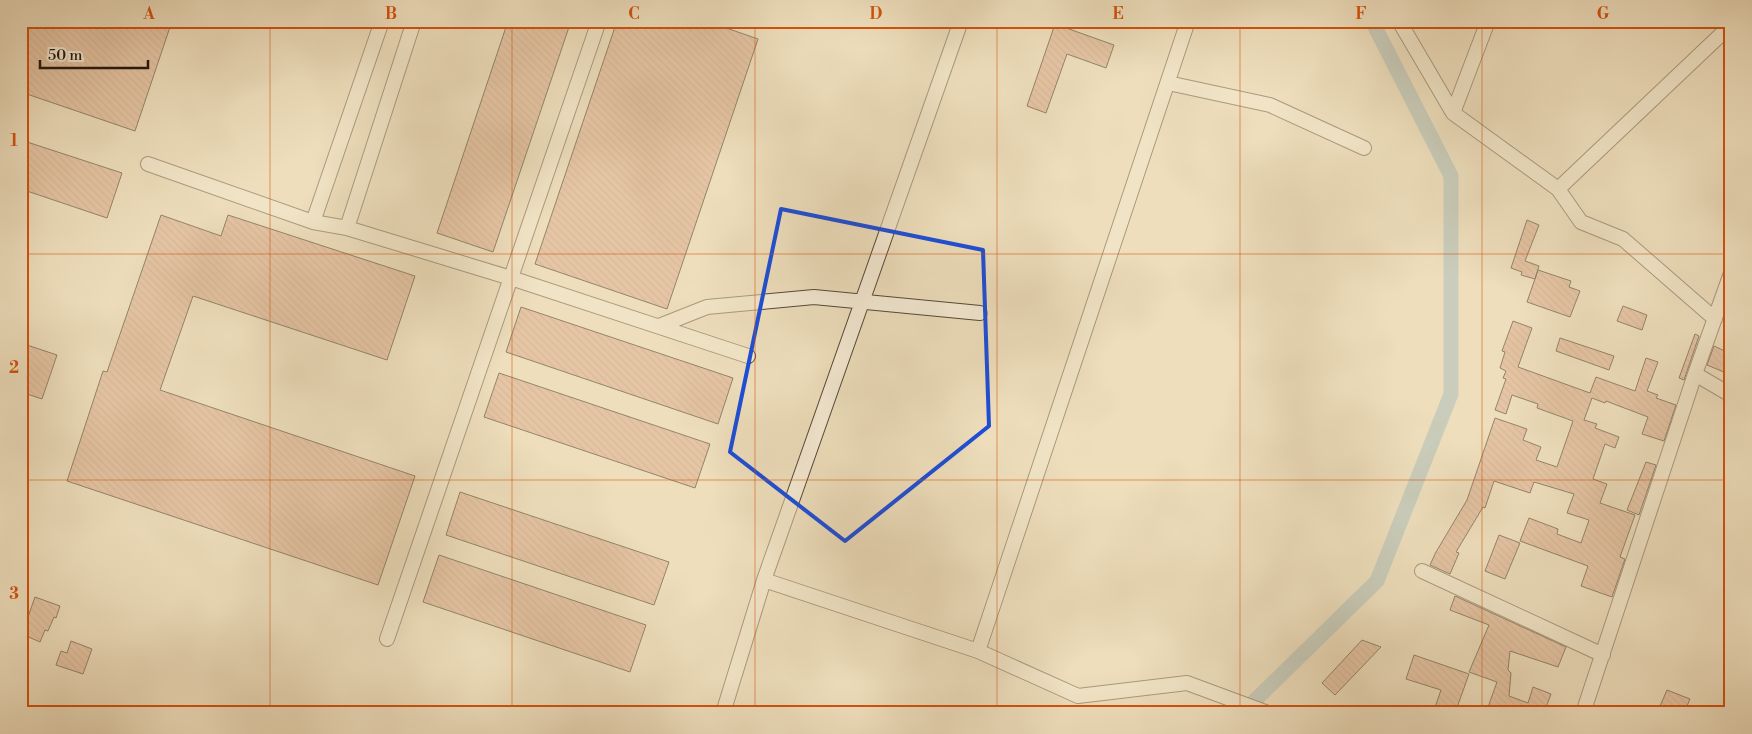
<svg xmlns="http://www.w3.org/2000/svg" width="1752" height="734" font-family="'Libre Bodoni',serif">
  <defs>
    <pattern id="building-back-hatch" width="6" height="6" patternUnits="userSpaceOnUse" patternTransform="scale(1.25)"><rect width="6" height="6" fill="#dca788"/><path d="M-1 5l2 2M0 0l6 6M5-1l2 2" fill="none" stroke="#bc8f74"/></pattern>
  </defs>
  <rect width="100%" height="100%" fill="#eedebc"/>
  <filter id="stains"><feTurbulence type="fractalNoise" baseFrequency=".004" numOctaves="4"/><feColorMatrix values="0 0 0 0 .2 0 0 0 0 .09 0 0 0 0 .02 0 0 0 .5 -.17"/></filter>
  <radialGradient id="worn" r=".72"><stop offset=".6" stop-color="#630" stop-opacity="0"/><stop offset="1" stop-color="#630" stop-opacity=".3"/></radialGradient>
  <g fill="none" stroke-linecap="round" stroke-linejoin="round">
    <path stroke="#9eb9bb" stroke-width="15" d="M1242 713 1377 581 1451 394V176L1372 21"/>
  </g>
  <path fill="url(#building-back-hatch)" stroke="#23170c" d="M21 21H172L135 131 21 92Z
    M508 21H571L493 252 437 233Z
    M617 21H706L758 39 667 309 535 264Z
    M1055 24 1114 45 1106 68 1067 54 1046 113 1027 106Z
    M21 140 122 173 107 218 21 189Z
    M161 215 221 236 228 215 415 276 387 360 193 296 160 390 415 476 378 585 67 481 103 371 107 372Z
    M1527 220 1539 225 1525 261 1539 266 1535 279 1521 275 1522 272 1511 268Z
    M1538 270 1571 281 1569 287 1580 291 1570 317 1527 302Z
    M1623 306 1647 315 1642 330 1617 321Z
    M521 307 733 378 718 424 506 352Z
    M1513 321 1532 328 1518 367 1590 393 1596 377 1635 391 1646 358 1658 362 1647 391 1658 395 1656 398 1676 405 1664 441 1642 434 1648 417 1606 401 1605 403 1592 398 1584 420 1597 424 1595 428 1619 437 1615 448 1605 444 1593 479 1607 484 1600 503 1635 515 1620 557 1625 559 1612 597 1581 586 1588 566 1520 541 1529 518 1558 529 1557 534 1581 543 1589 520 1567 513 1574 494 1534 482 1530 493 1494 481 1485 508 1483 507 1456 552 1459 553 1450 574 1430 565 1436 552 1467 500 1495 418 1527 429 1523 440 1541 447 1536 460 1557 467 1573 421 1537 408 1538 404 1512 395 1506 414 1495 410 1506 379 1503 378 1506 371 1500 368 1505 352 1502 351Z
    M1695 334 1699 336 1684 380 1679 378Z
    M1560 338 1614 356 1609 370 1556 351Z
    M21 343 57 355 42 399 21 392Z
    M1714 346 1731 354V375L1707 365Z
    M499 373 710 444 695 488 484 417Z
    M1646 462 1656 465 1639 515 1627 510Z
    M460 492 669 562 654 605 446 535Z
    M1499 535 1520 543 1505 579 1485 571Z
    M439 555 646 625 630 672 423 602Z
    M1455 596 1566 647 1558 667 1510 651 1508 670 1511 673 1509 696 1528 703 1533 687 1551 694 1545 710 1550 713H1493L1487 710 1497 682 1469 672 1489 625 1450 610Z
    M35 597 60 606 56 618 54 617 48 631 45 630 40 642 22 634Z
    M1362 640 1381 647 1335 695 1322 683Z
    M71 641 92 649 83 674 56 665 61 651 67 653Z
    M1414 655 1469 674 1455 713H1433L1441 690 1406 679Z
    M1667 690 1690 699 1684 713H1657Z"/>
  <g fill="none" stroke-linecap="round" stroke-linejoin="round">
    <g stroke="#564938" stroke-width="16">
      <path id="minor" d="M1399 21 1453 113 1558 189 1581 222 1623 239 1715 319
        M1168 83 1270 105 1364 148
        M1453 113 1488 21
        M148 164 313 222 347 228 511 278 748 356
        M1558 189 1731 25
        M313 222 382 21
        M347 228 414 21
        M659 326 707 307 814 297 980 313
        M1695 374 1731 395
        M1422 571 1603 655
        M764 580 978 651 1078 696 1187 683 1268 713
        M387 639 599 21
        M978 651 1188 21
        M723 713 764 580 961 21
        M1583 713 1695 374 1731 273"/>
    </g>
    <use href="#minor" stroke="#f4ead3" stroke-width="14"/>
  </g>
  <path d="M0 0H1752V734H0ZM781 209 983 250 989 426 845 541 730 452Z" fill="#eedebc" fill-opacity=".55" fill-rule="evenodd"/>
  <path fill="none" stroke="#1d4ed8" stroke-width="4" stroke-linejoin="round" d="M781 209 983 250 989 426 845 541 730 452Z"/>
  <path fill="none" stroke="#d4520c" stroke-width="1" stroke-opacity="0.55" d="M270 21V713M512 21V713M755 21V713M997 21V713M1240 21V713M1482 21V713M21 254H1731M21 480H1731"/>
  <rect width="1752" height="734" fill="none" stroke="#eedebc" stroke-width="55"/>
  <path d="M40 60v8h108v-8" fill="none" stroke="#23170c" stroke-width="2.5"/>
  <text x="48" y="60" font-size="15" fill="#23170c" stroke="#f4ead3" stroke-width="4" paint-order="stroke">50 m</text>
  <rect x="28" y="28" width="1696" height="678" fill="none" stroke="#d4520c" stroke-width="2"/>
  <g font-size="16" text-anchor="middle" font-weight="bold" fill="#d4520c">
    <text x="149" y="19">A</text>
    <text x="391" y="19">B</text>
    <text x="634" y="19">C</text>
    <text x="876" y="19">D</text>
    <text x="1118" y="19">E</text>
    <text x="1361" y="19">F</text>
    <text x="1603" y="19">G</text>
    <text x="14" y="146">1</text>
    <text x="14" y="373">2</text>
    <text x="14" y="599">3</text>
  </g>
  <rect width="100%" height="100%" filter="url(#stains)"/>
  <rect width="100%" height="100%" fill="url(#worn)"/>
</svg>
